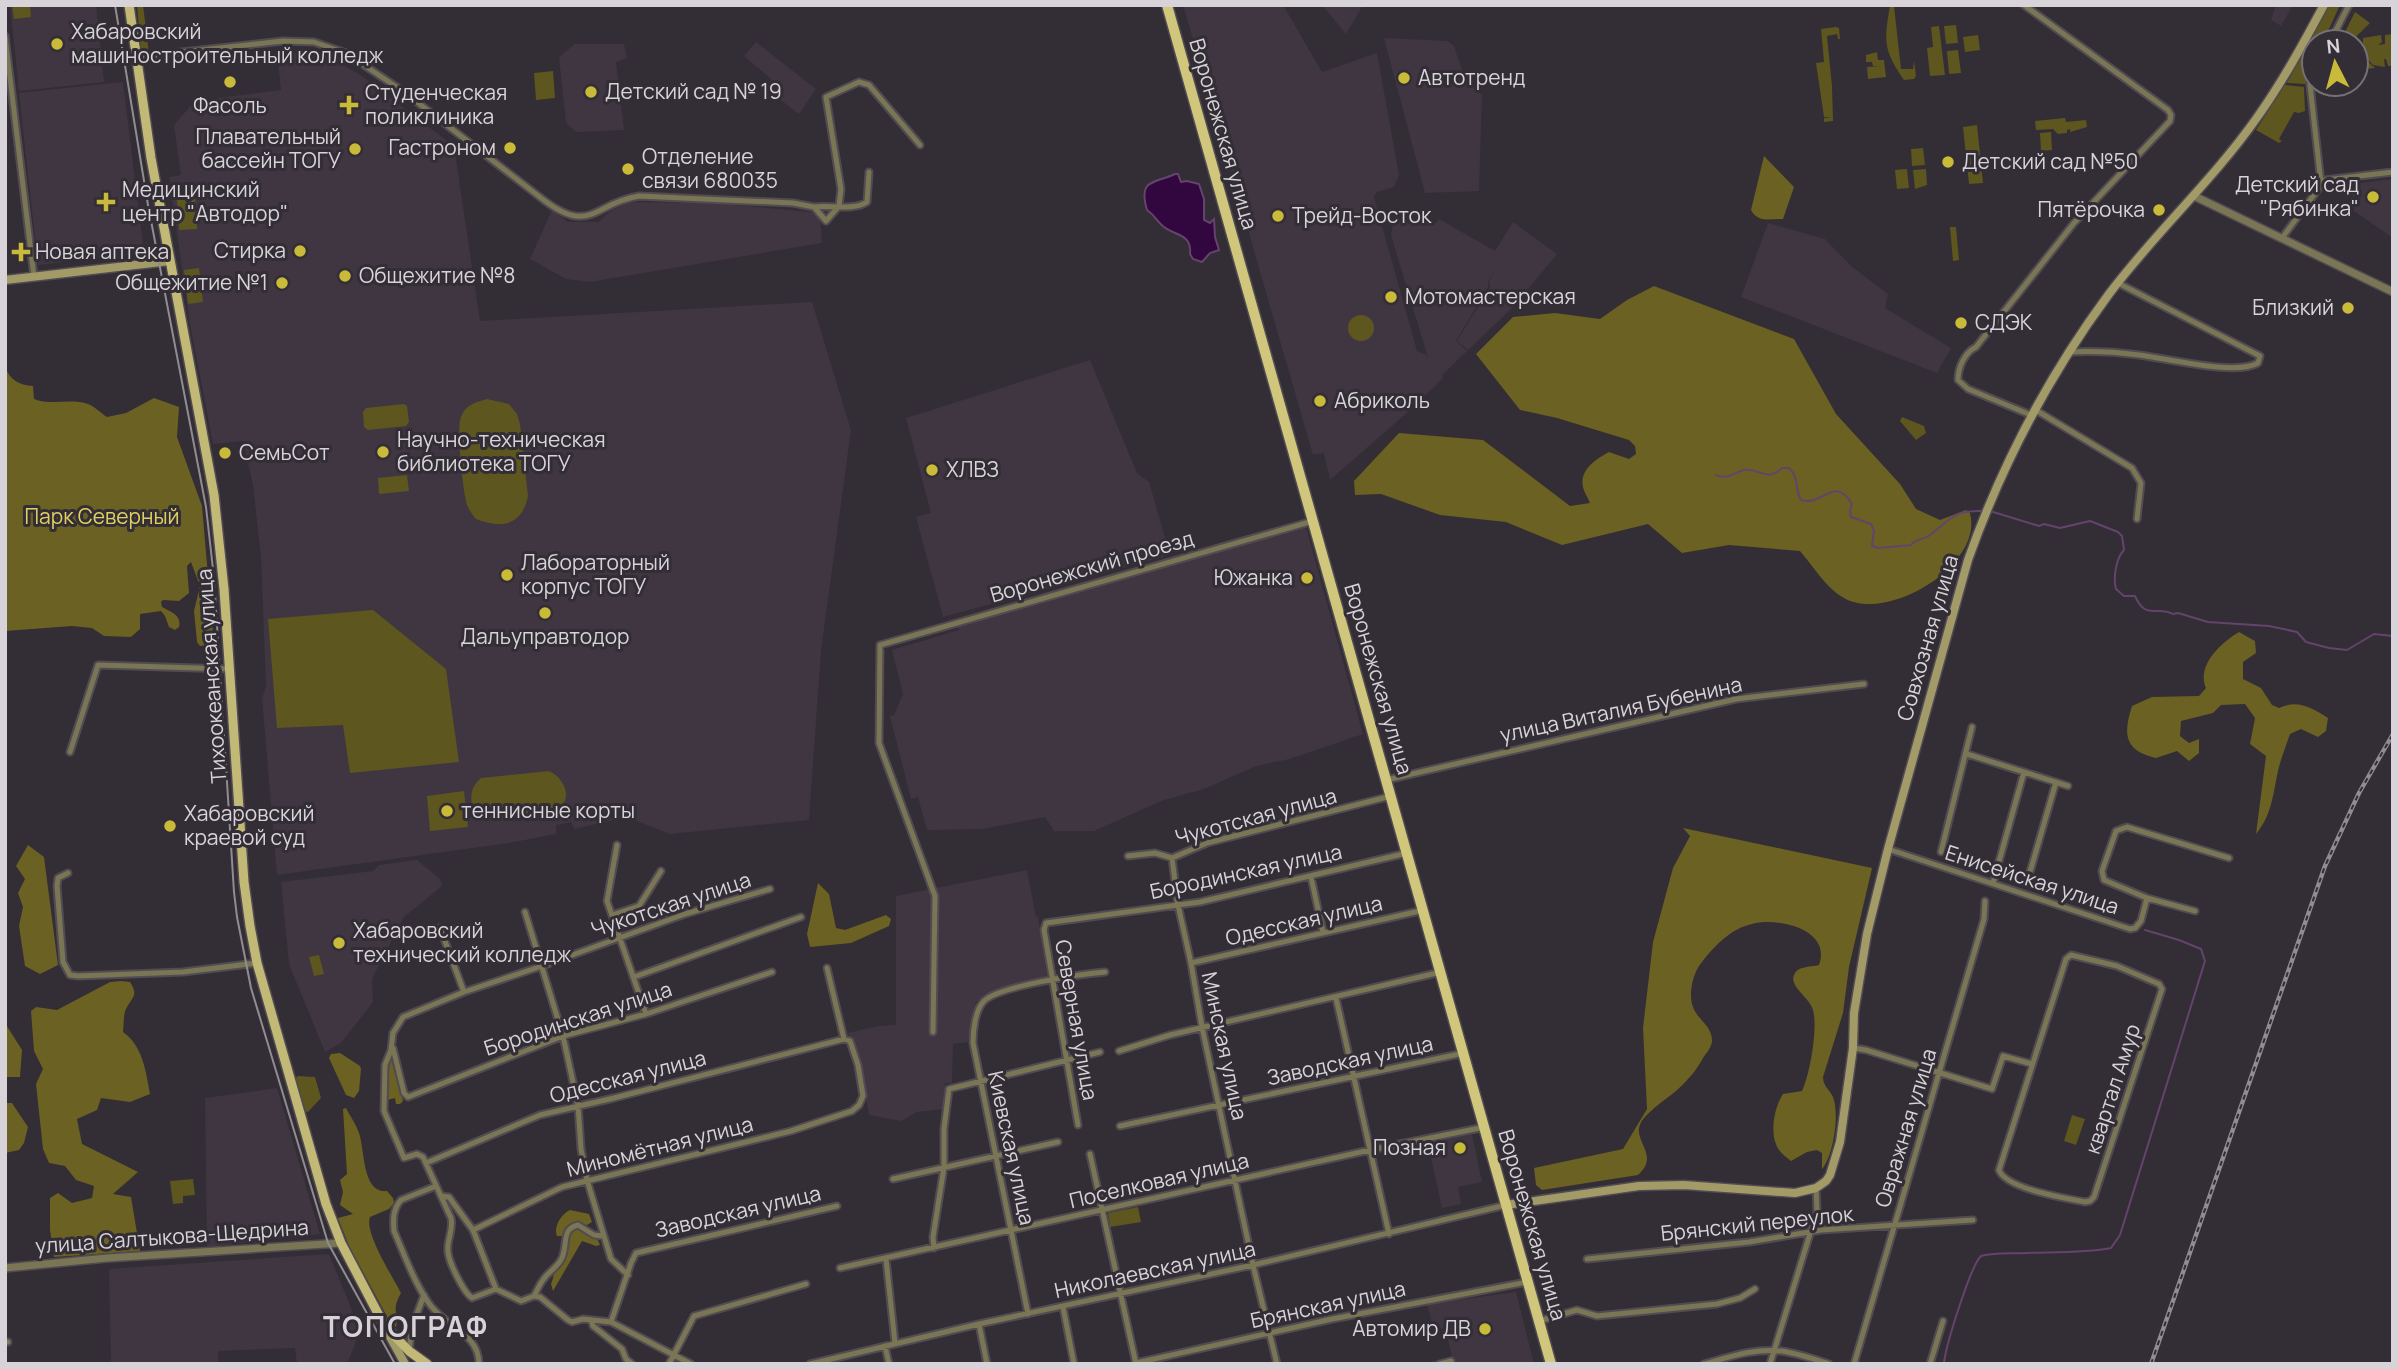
<svg xmlns="http://www.w3.org/2000/svg" width="2398" height="1369" font-family="Manrope,sans-serif">
  <rect width="100%" height="100%" fill="#332d35"/>
  <path fill="#3f3642" d="M10 5H96L104 82 19 91Z
    M1183 5H1283L1322 72 1377 53 1399 175 1394 187 1377 192 1374 197 1417 351 1426 355 1428 358 1391 235 1394 218 1402 215 1429 224 1436 223 1439 219 1495 251 1513 222 1557 254 1513 307 1468 350 1457 341 1490 287 1489 282 1494 271 1488 282V287L1456 341 1467 351 1442 375 1443 378 1417 404 1330 480 1324 453 1313 455Z
    M1322 5H1363L1346 34Z
    M2276 5H2293L2281 26 2271 20Z
    M1384 38 1448 41 1454 46 1463 73 1482 95 1479 191 1425 193Z
    M756 42 816 89 799 114 778 98 784 90 744 56Z
    M575 44H624L627 58 616 62 624 130 576 132 566 123 559 57Z
    M277 52 323 54 359 74 454 146 480 321 812 302 851 430 821 651 809 820 670 834 627 817 574 829 571 822 556 825V834L509 843 277 875 262 698 266 687 261 557 253 485 243 441 213 444 190 324 169 177 181 175 174 125 195 101 281 90Z
    M123 82 144 253 38 265 19 93Z
    M2393 179V238L2354 211 2352 184Z
    M629 202 714 203 820 213 822 243 590 282 566 279 530 259 552 210 568 222H599L609 212Z
    M1768 223 1825 239 1851 266 1888 294 1885 308 1951 348 1937 373 1741 297Z
    M1090 360 1137 473 1149 482 1170 555 943 617 916 517 931 513 906 418Z
    M1306 527 1363 734 1290 759 1256 766 1204 789 1164 800 1094 831H1054L1045 817 983 829 927 830 918 797 911 799 890 716 894 715 903 694 892 650 959 630 958 627Z
    M417 860 440 879 442 886 404 917 372 979 373 1002 341 1043 325 1052 289 964 281 882 373 871 379 865Z
    M1027 870 1036 917H1038L1047 976 985 994 976 1002 968 1042 953 1044 952 1083H945L944 1109 917 1112 901 1121 869 1115 861 1065 848 1033 878 1026 896 1025V896Z
    M277 1088 320 1234 207 1247 205 1098Z
    M1472 1134 1482 1182 1458 1187 1461 1204 1442 1208 1428 1144Z
    M329 1254 358 1325 355 1345 347 1364H297L295 1348 218 1351V1364H111L109 1269Z
    M1516 1292 1534 1364H1423L1452 1356 1445 1328 1434 1330 1427 1304Z"/>
  <path fill="#5d561f" d="M12 5H30L31 17 14 19Z
    M137 5H143L149 54 141 52Z
    M1890 5H1898L1894 6 1901 69H1913L1914 61 1916 76 1914 79 1904 80C1883 49 1884 42 1890 5Z
    M2328 5H2340L2323 42H2314V60L2306 75V84L2287 83Z
    M2355 12 2370 23C2360 32 2354 42 2340 42Z
    M1956 25 1958 43 1946 44 1944 26Z
    M1939 26 1945 75 1930 76 1927 48 1933 47 1931 27Z
    M1836 27 1839 28 1840 39H1838L1837 34 1827 36 1832 86 1833 121 1824 122V118L1832 117H1824L1816 63 1824 62 1821 29Z
    M2393 34V66H2388L2386 59H2384L2385 67 2373 65 2363 54V38L2381 35 2382 42 2378 45 2385 44V35Z
    M1978 35 1980 50 1965 52 1963 37Z
    M2359 39 2362 56 2375 68 2356 70V42H2354Z
    M1958 50 1961 73 1949 74 1947 51Z
    M1877 52 1878 60H1884L1886 77 1868 79 1867 67 1880 66H1873L1872 62H1866V55Z
    M553 71 555 98 536 100 534 73Z
    M2285 85 2304 87 2305 111 2299 113 2294 112 2279 139 2282 141 2279 143 2256 130Z
    M2065 118 2066 122 2086 120 2087 127 2070 132V129L2067 130V133L2058 134 2053 129 2036 130 2035 121Z
    M1977 125 1983 183 1969 184 1963 127Z
    M2051 132 2052 150 2041 151 2040 133Z
    M1923 148 1925 165 1912 166 1911 149Z
    M1907 169 1909 188 1897 189 1895 170Z
    M1926 169 1927 185 1915 189 1913 170Z
    M195 198 197 229 179 230 177 200Z
    M1950 227H1956L1959 260 1953 261Z
    M199 268 203 302 188 304 184 270Z
    M1348 328a13 13 0 1 1 26 0a13 13 0 1 1-26 0Z
    M487 399 509 404 517 414 520 424 528 496C522 526 501 529 476 519 472 514 469 510 467 505 463 492 456 428 461 417 465 405 476 402 487 399Z
    M404 404 407 406 409 422 406 426 368 430 364 427 363 412 366 408Z
    M1902 417 1924 426 1926 433 1916 440 1900 421Z
    M407 475 409 491 379 494 378 478Z
    M373 610 446 669 459 762 350 773 343 725 277 728 268 619Z
    M549 771C566 779 575 802 553 812 545 815 496 820 488 818 482 818 477 814 473 811 470 796 470 788 481 778Z
    M464 791 468 827 430 831 427 796Z
    M319 955 324 974 314 976 309 957Z
    M298 1076 315 1077 321 1098 308 1112 304 1111 294 1079Z
    M2072 1115 2085 1119 2076 1145 2064 1141Z
    M193 1179 195 1195 183 1196V1203L173 1204 170 1181Z
    M1138 1207 1141 1222 1110 1227 1108 1213Z"/>
  <path fill="#6a6123" d="M1764 156 1794 187 1783 219C1770 219 1758 223 1751 210Z
    M1654 286 1794 339 1836 414 1900 484 1916 509 1940 520 1966 510 1970 513C1984 565 1887 623 1844 598 1826 588 1813 566 1800 551L1729 545 1682 553 1648 524 1562 545 1506 522 1440 515 1381 494 1355 495 1354 481 1399 433 1483 440 1570 506 1590 503C1588 498 1584 492 1583 487 1579 470 1596 459 1609 452L1629 459 1636 454 1635 446 1629 440 1557 418 1520 410 1476 354 1513 317 1555 313 1600 319 1627 300Z
    M5 367C10 380 19 385 33 386L34 399C51 406 70 398 88 404 94 406 101 413 107 417L126 413 154 398 179 407 177 437 202 506 214 645 200 646 197 642 194 611 200 586 191 562 187 566 189 593 179 601 163 600 161 602 162 607C171 612 182 615 179 627L175 630 169 627 165 616 161 611 140 614V629L131 637 104 636 92 628 72 626 5 631Z
    M2239 632 2255 641 2256 653 2243 662V679L2261 688 2272 705 2279 708C2298 699 2312 708 2328 718L2326 731 2318 737 2301 729 2290 734C2286 746 2281 758 2278 771 2273 794 2272 815 2256 834L2266 756 2250 744 2255 718 2245 704 2221 705 2213 713 2181 721 2180 736 2189 743 2199 739V753L2189 761 2177 751 2156 758C2124 751 2123 734 2132 706L2152 697 2199 696 2206 688C2196 665 2222 642 2239 632Z
    M1683 828 1872 868 1849 967 1843 1013 1823 1077C1823 1086 1829 1089 1833 1097 1840 1114 1833 1157 1822 1169V1153L1817 1150 1807 1152 1791 1161C1785 1156 1778 1151 1776 1144 1770 1130 1775 1106 1783 1094L1802 1091C1810 1074 1818 1028 1813 1010 1809 996 1787 986 1795 973 1799 966 1811 967 1819 965 1832 929 1778 917 1752 924 1732 928 1714 946 1702 962 1693 972 1688 994 1693 1007 1697 1019 1711 1025 1712 1039 1713 1046 1707 1052 1703 1058 1699 1065 1694 1073 1688 1079 1676 1094 1657 1103 1644 1118 1626 1139 1663 1153 1638 1175L1542 1190 1536 1185 1534 1168 1623 1149 1647 1109 1643 1028 1653 942 1673 868 1690 836Z
    M28 845 44 857 58 965 40 974 25 966 19 926 23 907 18 893 25 879 16 866Z
    M818 883 829 894 836 928 845 930 886 915 891 919 889 926 851 943 810 947 807 934Z
    M121 981 130 982C139 996 132 997 126 1009 123 1015 124 1025 123 1032 143 1046 146 1072 150 1094L130 1102 101 1098 97 1110 77 1119 82 1144 138 1172 113 1194 131 1197 140 1251 54 1257 50 1230V1198L58 1193 72 1203 92 1198 94 1186 76 1180 65 1166 49 1163 43 1149 36 1084 43 1069 34 1051 31 1011 36 1007 57 1010 110 982Z
    M5 1023 22 1050 20 1077H5Z
    M340 1053 360 1066 361 1069 359 1091 354 1098 346 1095 329 1058 331 1054Z
    M390 1058 393 1059 403 1101 400 1104H396L395 1098 387 1100 386 1069Z
    M5 1103H12L28 1127 24 1143 19 1150 5 1153Z
    M346 1108C350 1116 356 1124 359 1133 365 1150 362 1194 387 1191L393 1198 394 1203 389 1209 370 1217C364 1233 393 1277 401 1293 390 1313 400 1312 396 1327L391 1324 349 1246 338 1218 353 1214 340 1205 343 1192 340 1180 347 1174 343 1109Z
    M570 1210 589 1214 592 1222 587 1225 573 1224 565 1229 562 1236H557C553 1228 561 1214 570 1210Z
    M578 1227 597 1238 600 1245 596 1246 582 1241 553 1291 551 1284C554 1278 553 1273 555 1268 561 1255 566 1244 570 1230Z"/>
  <path fill="#32063e" stroke="#64446c" stroke-width="2" d="M1175 174H1178L1181 182 1187 181 1199 184 1204 199V220L1210 223 1214 219 1215 237 1219 250 1210 253 1202 262 1193 259 1190 254C1192 234 1176 236 1164 227 1157 222 1156 216 1147 210 1138 179 1153 184 1175 174Z"/>
  <g fill="none" stroke-linecap="round" stroke-linejoin="round">
    <path stroke="#64446c" stroke-width="2" d="M1716 475C1728 480 1733 473 1744 470 1759 467 1765 483 1782 468H1789C1800 478 1794 489 1801 500 1823 507 1834 474 1852 504L1850 510 1851 517 1871 524 1874 531 1872 546 1879 548 1911 545C1916 538 1924 540 1930 535 1952 518 1953 510 1984 511
      M1990 511 2039 526 2044 524 2060 528 2090 521 2118 532 2122 536 2124 550C2116 558 2113 578 2116 589L2124 596H2135C2146 621 2157 605 2173 614L2178 613 2208 622 2269 626 2297 632 2306 642 2329 648 2347 650 2374 634 2393 636
      M1944 1364C1945 1347 1971 1265 1981 1256 1997 1252 2010 1254 2026 1253 2054 1252 2084 1253 2111 1248L2120 1235 2205 961 2201 949 2179 940 2145 930"/>
    <g stroke="#514b52" stroke-width="9">
      <path id="minor" d="M2024 5 2168 110 2171 115 2170 121 2074 223 1976 347C1964 353 1958 368 1958 380L1968 389 2031 415
        M5 36 34 277
        M2330 42 2349 5
        M136 57 283 41 314 42 346 53 404 92 545 201C591 235 594 203 639 196L793 203 814 207 826 221 839 206 841 189 826 97 859 82 869 85 920 145
        M2314 75 2310 85 2321 183
        M814 207C830 205 853 211 867 202L869 172
        M2282 238 2325 180 2393 172
        M2068 352C2092 351 2116 352 2139 355 2166 358 2235 376 2258 363L2260 356 2118 283
        M2034 409 2132 468 2141 483 2137 519
        M70 752 98 665 230 669
        M1967 754 2068 786
        M1386 780 1736 699 1864 684
        M617 845 607 901 646 1014
        M1888 849 2130 929 2135 928 2141 921 2147 898
        M1941 852 1972 727
        M1128 856 1155 853 1172 858 1207 843 1391 796
        M1172 858 1178 905 1191 963 1202 1027 1253 1265 1277 1364
        M68 873 58 878 57 886 63 962 70 975 78 976 183 972 257 963
        M1311 877 1323 932
        M2028 879 2056 782
        M1993 883 2024 772
        M2195 911 2147 898 2104 880 2102 871 2116 831 2127 827 2229 858
        M525 912 563 1036 578 1105 581 1149 587 1180 611 1259 628 1275
        M612 915 639 906 661 871
        M440 928 464 992
        M2071 955 2117 966 2159 984 2162 989 2094 1197 2090 1201 2085 1202C2065 1198 2006 1189 1999 1170L2066 959Z
        M1191 963 1424 910
        M634 977 801 917
        M1336 998 1389 1234
        M933 1032 935 896 879 743 880 645 1313 521
        M393 1048 404 1093 408 1097 563 1036 646 1014 772 972
        M1853 1048 1866 1050 1992 1089 2003 1056 2032 1064
        M1119 1051 1170 1035 1441 972
        M1078 1125 1044 930 1046 923 1200 902 1407 853
        M1120 1126 1464 1053
        M1090 1154 1136 1364
        M426 1163 540 1115 614 1098 844 1039
        M893 1179 1058 1142
        M436 1186 401 1200C393 1209 393 1219 394 1231 405 1256 415 1285 431 1306 447 1327 479 1334 479 1364
        M441 1196 449 1197 473 1230 496 1289 521 1301 534 1296 540 1297 568 1320 572 1322 583 1319 611 1322 691 1364
        M473 1230 562 1187 791 1131 852 1111 859 1105 863 1096 858 1065 850 1041 844 1039 827 968
        M934 1248 933 1237 944 1167V1129L949 1089 1100 1052
        M886 1259 895 1343
        M1587 1259 1749 1242 1821 1230 1973 1220
        M840 1268 1370 1150 1485 1127
        M496 1289 472 1298C464 1293 449 1263 448 1252 446 1241 454 1230 451 1218L423 1157 417 1154 404 1158 384 1111 385 1065 391 1050 393 1033 403 1017 464 992 542 966 685 914 770 889
        M534 1296C537 1291 539 1285 543 1280 548 1272 558 1267 562 1258 568 1244 561 1229 578 1225L594 1235 603 1236
        M1063 1307 1074 1364
        M1028 1314 973 1043C973 1031 975 1010 984 1001 999 986 1082 974 1105 972
        M591 1320 593 1326 622 1349 626 1359 632 1364
        M1539 1321 1577 1310 1597 1316 1717 1304 1740 1298 1755 1289
        M611 1322 631 1263 636 1253 837 1206
        M979 1324 987 1364
        M5 1342H8
        M885 1346 889 1364
        M409 1351 412 1327 424 1295
        M1136 1363 1332 1319 1527 1282
        M669 1364 694 1316 806 1284
        M810 1364 979 1324 1253 1265 1506 1205
        M1440 1364 1451 1361
        M1704 1364C1729 1357 1754 1348 1781 1351 1797 1353 1814 1359 1829 1364
        M1770 1364 1817 1211 1816 1188
        M1854 1364 1984 919 1985 901
        M1930 1364 1943 1321"/>
    </g>
    <g stroke="#514b52" stroke-width="10">
      <path id="tertiary" d="M2194 196 2393 292
        M5 1268 107 1258 341 1243"/>
    </g>
    <g stroke="#514b52" stroke-width="11">
      <path id="secondary" d="M5 280 170 261
        M1506 1205 1639 1186 1684 1185 1795 1193 1816 1188 1826 1181 1830 1175 1840 1142 1853 1048 1854 1013 1867 934 1888 849 1968 560C2002 464 2049 375 2109 294 2155 233 2212 181 2256 119 2282 83 2303 44 2324 5
        M388 1333 405 1364"/>
    </g>
    <g stroke="#514b52" stroke-width="12">
      <path id="primary" d="M129 5 151 158 214 495 224 589 244 882 250 926 257 963 326 1204 341 1243 384 1325 409 1351 427 1364"/>
    </g>
    <g stroke="#514b52" stroke-width="13">
      <path id="trunk" d="M1167 5 1551 1364"/>
    </g>
    <use href="#minor" stroke="#797555" stroke-width="5"/>
    <use href="#tertiary" stroke="#797555" stroke-width="7"/>
    <use href="#secondary" stroke="#a29b68" stroke-width="8"/>
    <use href="#primary" stroke="#c2b976" stroke-width="9"/>
    <use href="#trunk" stroke="#d0c67c" stroke-width="10"/>
    <path stroke="#918c92" stroke-width="2" d="M115 5 148 205 206 507 214 578 234 892 237 917 251 988 328 1243 395 1364"/>
    <g stroke="#918c92" stroke-width="4.5">
      <path id="rail" d="M2151 1364 2325 866 2359 793 2393 734"/>
    </g>
    <use href="#rail" stroke="#332d35" stroke-width="2" stroke-dasharray="5" stroke-linecap="butt"/>
  </g>
  <g fill="#caba39" stroke="#332d35" stroke-width="2.5">
    <circle cx="57" cy="44" r="7"/>
    <circle cx="1404" cy="78" r="7"/>
    <circle cx="230" cy="82" r="7"/>
    <circle cx="591" cy="92" r="7"/>
    <path d="M345.5 94.5h7v7h7v7h-7v7h-7v-7h-7v-7h7z"/>
    <circle cx="510" cy="148" r="7"/>
    <circle cx="355" cy="149" r="7"/>
    <circle cx="1948" cy="162" r="7"/>
    <circle cx="628" cy="169" r="7"/>
    <circle cx="2373" cy="197" r="7"/>
    <path d="M102.5 191.5h7v7h7v7h-7v7h-7v-7h-7v-7h7z"/>
    <circle cx="2159" cy="210" r="7"/>
    <circle cx="1278" cy="216" r="7"/>
    <circle cx="300" cy="251" r="7"/>
    <path d="M17.5 241.5h7v7h7v7h-7v7h-7v-7h-7v-7h7z"/>
    <circle cx="345" cy="276" r="7"/>
    <circle cx="282" cy="283" r="7"/>
    <circle cx="1391" cy="297" r="7"/>
    <circle cx="2348" cy="308" r="7"/>
    <circle cx="1961" cy="323" r="7"/>
    <circle cx="1320" cy="401" r="7"/>
    <circle cx="383" cy="452" r="7"/>
    <circle cx="225" cy="453" r="7"/>
    <circle cx="932" cy="470" r="7"/>
    <circle cx="507" cy="575" r="7"/>
    <circle cx="1307" cy="578" r="7"/>
    <circle cx="545" cy="613" r="7"/>
    <circle cx="447" cy="811" r="7"/>
    <circle cx="170" cy="826" r="7"/>
    <circle cx="339" cy="943" r="7"/>
    <circle cx="1460" cy="1148" r="7"/>
    <circle cx="1485" cy="1329" r="7"/>
  </g>
  <g text-anchor="middle" stroke-width="6" stroke-linejoin="round" paint-order="stroke">
    <g font-size="21" fill="#d7d3d8" stroke="#332d35" text-anchor="start">
      <text x="71" y="39">Хабаровский<tspan x="71" dy="24">машиностроительный колледж</tspan></text>
      <text x="1418" y="85">Автотренд</text>
      <text x="605" y="99">Детский сад № 19</text>
      <text x="365" y="100">Студенческая<tspan x="365" dy="24">поликлиника</tspan></text>
      <text x="230" y="113" text-anchor="middle">Фасоль</text>
      <text x="341" y="144" text-anchor="end">Плавательный<tspan x="341" dy="24">бассейн ТОГУ</tspan></text>
      <text x="496" y="155" text-anchor="end">Гастроном</text>
      <text x="642" y="164">Отделение<tspan x="642" dy="24">связи 680035</tspan></text>
      <text x="1962" y="169">Детский сад №50</text>
      <text x="2359" y="192" text-anchor="end">Детский сад<tspan x="2359" dy="24">"Рябинка"</tspan></text>
      <text x="122" y="197">Медицинский<tspan x="122" dy="24">центр "Автодор"</tspan></text>
      <text x="2145" y="217" text-anchor="end">Пятёрочка</text>
      <text x="1292" y="223">Трейд-Восток</text>
      <text x="286" y="258" text-anchor="end">Стирка</text>
      <text x="35" y="259">Новая аптека</text>
      <text x="359" y="283">Общежитие №8</text>
      <text x="268" y="290" text-anchor="end">Общежитие №1</text>
      <text x="1405" y="304">Мотомастерская</text>
      <text x="2334" y="315" text-anchor="end">Близкий</text>
      <text x="1975" y="330">СДЭК</text>
      <text x="1334" y="408">Абриколь</text>
      <text x="397" y="447">Научно-техническая<tspan x="397" dy="24">библиотека ТОГУ</tspan></text>
      <text x="239" y="460">СемьСот</text>
      <text x="946" y="477">ХЛВЗ</text>
      <text x="521" y="570">Лабораторный<tspan x="521" dy="24">корпус ТОГУ</tspan></text>
      <text x="1293" y="585" text-anchor="end">Южанка</text>
      <text x="545" y="644" text-anchor="middle">Дальуправтодор</text>
      <text x="461" y="818">теннисные корты</text>
      <text x="184" y="821">Хабаровский<tspan x="184" dy="24">краевой суд</tspan></text>
      <text x="353" y="938">Хабаровский<tspan x="353" dy="24">технический колледж</tspan></text>
      <text x="1446" y="1155" text-anchor="end">Позная</text>
      <text x="1471" y="1336" text-anchor="end">Автомир ДВ</text>
    </g>
    <g font-size="21" fill="#d7d3d8" stroke="#332d35">
      <text transform="translate(1223 134) rotate(74)" y="7">Воронежская улица</text>
      <text transform="translate(1092 567) rotate(-16)" y="7">Воронежский проезд</text>
      <text transform="translate(1928 638) rotate(-74)" y="7">Совхозная улица</text>
      <text transform="translate(212 676) rotate(-94)" y="7">Тихоокеанская улица</text>
      <text transform="translate(1378 679) rotate(74)" y="7">Воронежская улица</text>
      <text transform="translate(1621 710) rotate(-12)" y="7">улица Виталия Бубенина</text>
      <text transform="translate(1256 817) rotate(-15)" y="7">Чукотская улица</text>
      <text transform="translate(1246 872) rotate(-12)" y="7">Бородинская улица</text>
      <text transform="translate(2032 880) rotate(18)" y="7">Енисейская улица</text>
      <text transform="translate(671 905) rotate(-18)" y="7">Чукотская улица</text>
      <text transform="translate(1304 921) rotate(-13)" y="7">Одесская улица</text>
      <text transform="translate(578 1019) rotate(-18)" y="7">Бородинская улица</text>
      <text transform="translate(1076 1020) rotate(80)" y="7">Северная улица</text>
      <text transform="translate(1224 1046) rotate(78)" y="7">Минская улица</text>
      <text transform="translate(1350 1061) rotate(-12)" y="7">Заводская улица</text>
      <text transform="translate(628 1077) rotate(-14)" y="7">Одесская улица</text>
      <text transform="translate(2113 1089) rotate(-72)" y="7">квартал Амур</text>
      <text transform="translate(1906 1128) rotate(-73)" y="7">Овражная улица</text>
      <text transform="translate(660 1147) rotate(-14)" y="7">Миномётная улица</text>
      <text transform="translate(1011 1148) rotate(78)" y="7">Киевская улица</text>
      <text transform="translate(1159 1181) rotate(-13)" y="7">Поселковая улица</text>
      <text transform="translate(738 1212) rotate(-13)" y="7">Заводская улица</text>
      <text transform="translate(1757 1224) rotate(-6)" y="7">Брянский переулок</text>
      <text transform="translate(1532 1225) rotate(74)" y="7">Воронежская улица</text>
      <text transform="translate(172 1237) rotate(-4)" y="7">улица Салтыкова-Щедрина</text>
      <text transform="translate(1155 1270) rotate(-12)" y="7">Николаевская улица</text>
      <text transform="translate(1328 1305) rotate(-12)" y="7">Брянская улица</text>
    </g>
    <g font-size="21" fill="#dfd060" stroke="#332d35">
      <text x="102" y="524">Парк Северный</text>
    </g>
    <g font-size="28" font-weight="bold" letter-spacing="2" fill="#d7d3d8" stroke="#332d35">
      <text x="406" y="1337">ТОПОГРАФ</text>
    </g>
  </g>
  <rect width="2398" height="1369" fill="none" stroke="#d7d3d8" stroke-width="14"/>
  <g transform="translate(2335 63) rotate(354)"><circle r="33" fill="#332d35" stroke="#756f76" stroke-width="2"/>
  <path d="M0-5L12 26L0 18L-12 26Z" fill="#caba39"/>
  <text y="-10" font-size="19" font-weight="bold" text-anchor="middle" fill="#d7d3d8">N</text>
  </g>
</svg>
